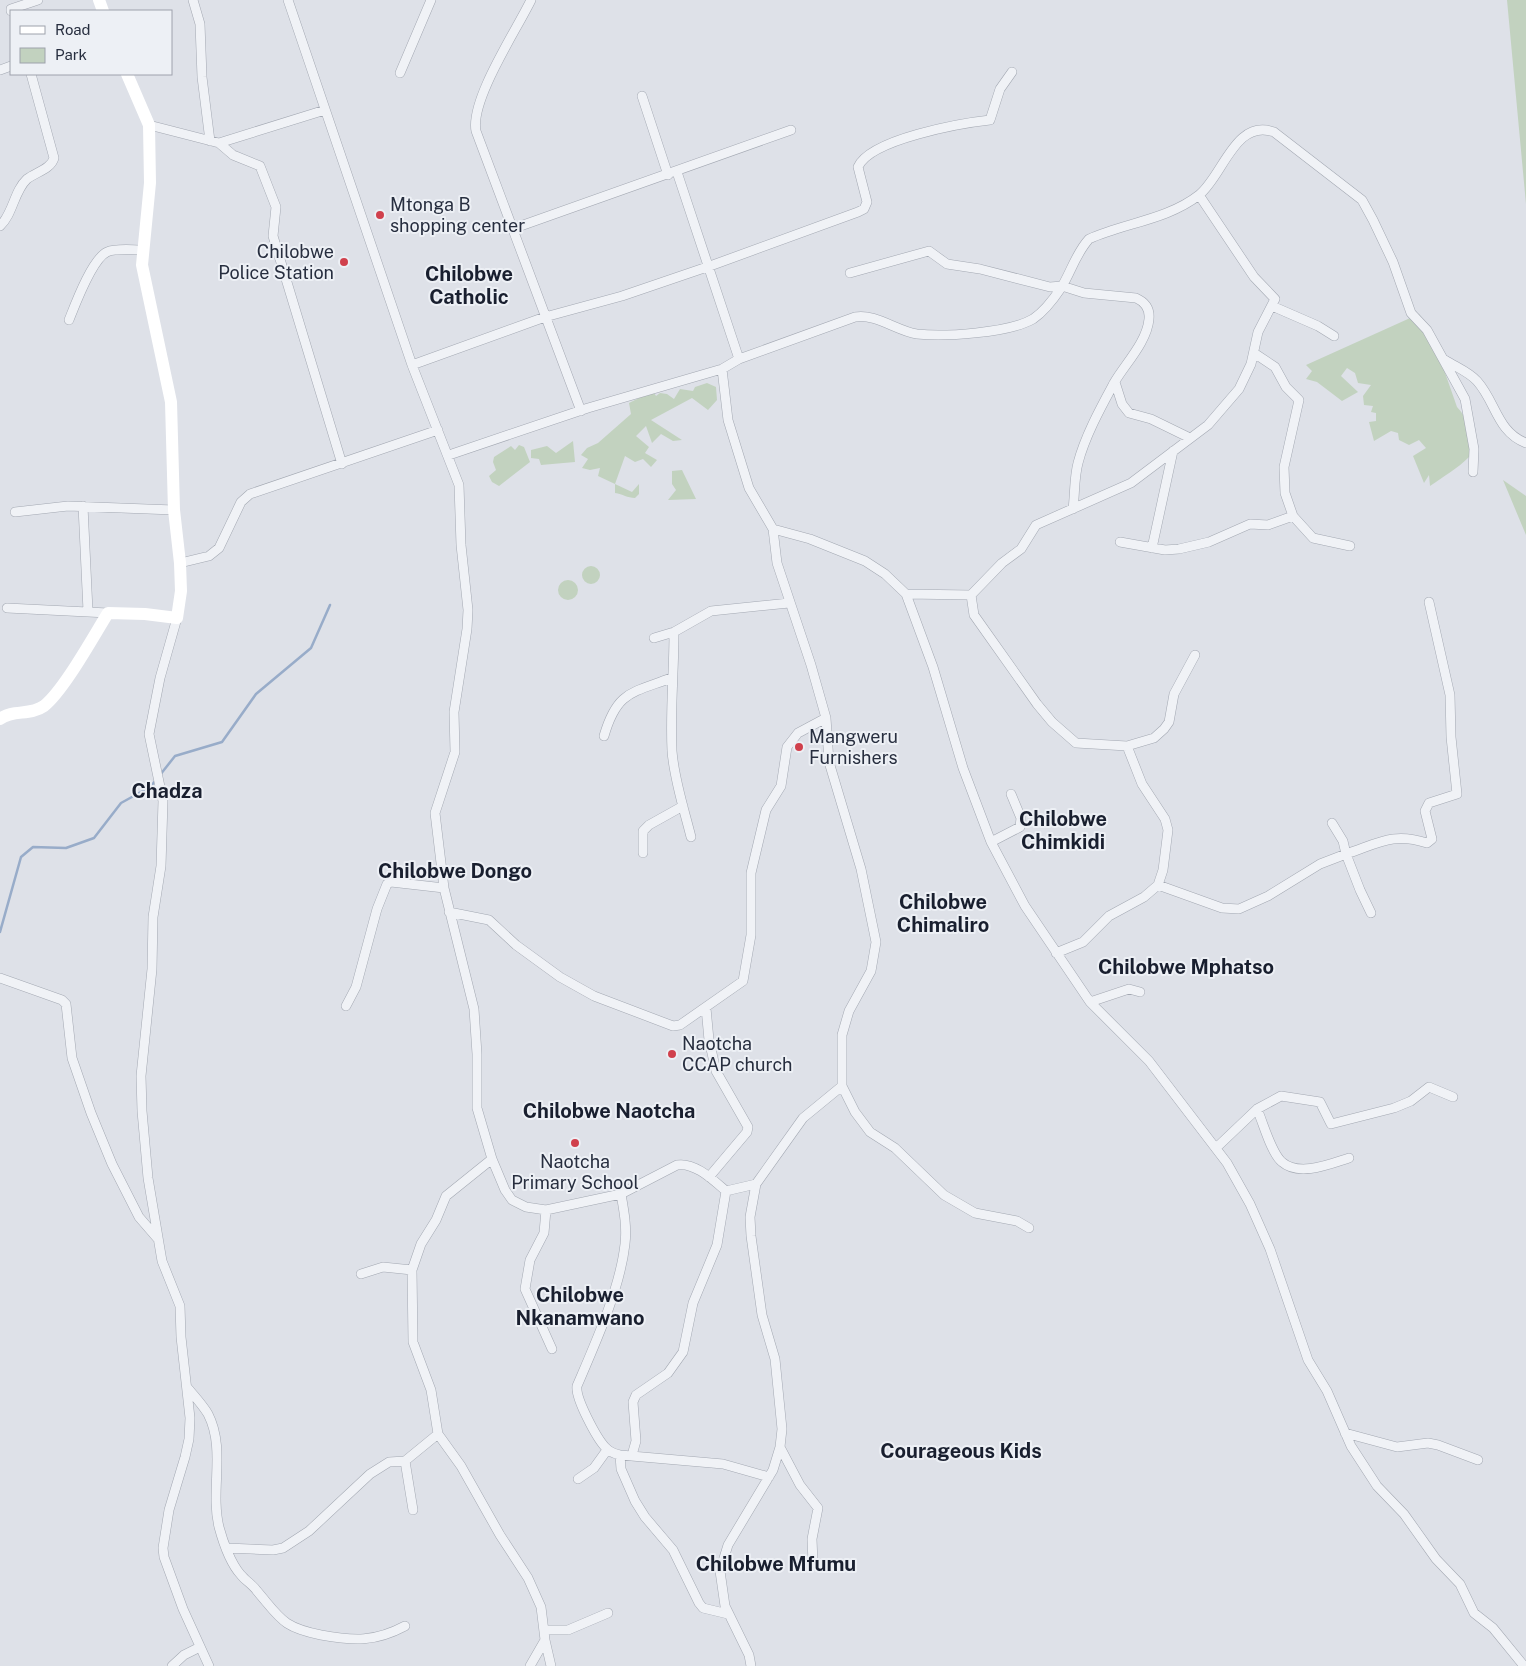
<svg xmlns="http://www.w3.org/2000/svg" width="1526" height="1666" font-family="'Public Sans',sans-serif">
  <rect width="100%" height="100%" fill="#dee1e8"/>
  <path fill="#c2d2bf" d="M1507 0H1526V204Z
    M1419 314 1429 327 1457 407C1471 422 1471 438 1469 457 1457 469 1444 476 1430 486L1429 475 1424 483 1413 456 1426 448 1419 440 1409 445 1399 440 1398 433 1391 431 1374 441 1369 422 1376 421V413L1371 412 1373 406 1364 405 1363 396 1371 385 1358 383 1355 373 1347 368 1341 376 1358 392 1342 401 1317 382 1306 379 1312 371 1306 365Z
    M707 383 716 387 717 400 708 410 692 398 651 420 682 440 673 441 661 434 652 443 646 426 636 436 649 447 645 453 657 460 651 467 643 459 635 462 625 456 615 484 632 492 639 484V494L635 498C627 498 623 494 615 493V484L598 476 600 468 590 470 582 468 588 459 581 455 587 448 598 443 631 414 629 403 653 391 656 396 660 393 667 394 674 399 680 389 693 391 695 387Z
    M573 441 575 462 541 465 539 459 531 458V450L547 446 556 453Z
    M519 445 524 447 530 462 499 486 492 482 489 476 496 470 493 462 494 457 511 446 515 450Z
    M682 470 696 499 668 500 676 490 672 484V471Z
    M1503 480 1526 496V535Z
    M582 575a9 9 0 1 1 18 0a9 9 0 1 1-18 0Z
    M558 590a10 10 0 1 1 20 0a10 10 0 1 1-20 0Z"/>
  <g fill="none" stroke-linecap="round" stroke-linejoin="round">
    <path stroke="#98acc9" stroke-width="2.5" d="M160 775 175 756 222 742 256 694 311 648 330 605
      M0 932 21 857 33 847 66 848 94 838 121 803 150 787 157 779"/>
    <g stroke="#a3a8b2" stroke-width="10">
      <path id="street" d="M193 0 200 24 202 77 210 141
        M288 0 412 365 459 485 461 545 468 610 467 629 454 712 455 752 435 813 444 888 474 1009 477 1054V1108L492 1159 505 1190 512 1200 526 1207 546 1210 621 1194 677 1165C695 1162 713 1180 726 1191L756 1184 803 1118 842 1086
        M531 0C516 31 470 100 476 131L581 411
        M11 11V9L38 0
        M0 70 11 66
        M400 73 431 0
        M642 96 668 175
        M149 125 219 143 325 110
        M219 143 233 155 260 166 276 207 273 236 342 464
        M677 172 739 359
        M0 226C13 214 14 191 27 179 36 172 51 169 54 158L31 74
        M512 229 791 130
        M850 273 929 251 947 264 980 269 1050 287 1062 286 1084 293 1136 298C1145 302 1150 309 1149 319 1147 342 1125 364 1114 383 1101 407 1085 436 1078 463 1074 478 1075 494 1073 509
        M1272 306 1318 326 1334 336
        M69 320C75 305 92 259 107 252 116 248 131 250 142 250
        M1254 353 1275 367 1286 387 1299 400 1284 467 1285 493 1293 516 1313 538 1350 546
        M1445 360C1456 367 1469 372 1477 381 1496 402 1497 432 1526 443
        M412 365 545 317 622 296 710 266 858 212 864 209 867 202 858 167C870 139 962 123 990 120L1000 89 1012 72
        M722 369 728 420 749 488 773 529 810 539 865 561 885 574 906 594 933 667 963 768 991 842 1025 906 1090 1002 1149 1061 1227 1163 1250 1204 1270 1249 1308 1360 1327 1391 1351 1446 1377 1486 1404 1514 1436 1559 1460 1584 1474 1613 1493 1628 1524 1666
        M1115 382 1122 404 1129 413 1151 419 1190 438
        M449 455 588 408 722 369 739 359 855 317C875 313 897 331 917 334 944 337 1009 333 1033 319 1045 311 1053 300 1061 288 1071 272 1076 253 1089 239 1124 223 1167 220 1199 195 1223 176 1235 118 1274 132L1362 200 1373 220 1393 262 1411 313 1427 330 1465 399 1474 449 1473 472
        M83 506 88 611
        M15 512 68 506 174 510
        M773 529 777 563 811 665 826 718 829 762 861 869 876 942 871 971 849 1011 842 1035V1086L855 1112 870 1132 895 1148 944 1195 975 1213 1017 1221 1029 1228
        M1120 542 1165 550 1179 549 1209 542 1250 524 1268 525 1293 516
        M1152 548 1173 451
        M180 563 209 556 219 548 241 502 250 494 438 430
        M906 594 971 595
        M7 608 108 613
        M177 618 160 678 149 734 163 801 161 866 153 917 152 969 141 1076 142 1111 148 1178 162 1261 180 1306 181 1337 190 1418 189 1439 185 1457 169 1510 163 1548 164 1557 183 1609 209 1666
        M674 632C674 672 670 711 672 751 674 779 684 809 691 837
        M654 638 674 632 711 611 789 603
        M604 736C617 691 632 693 671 678
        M1127 746 1076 743 1052 722 1037 704 974 615 971 595 1002 563 1021 549 1036 525 1131 483 1208 425 1239 389 1251 364 1258 332 1275 299 1254 277 1199 195
        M1332 823 1343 841 1346 854C1379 843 1393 832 1427 843L1432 839 1425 811 1429 803 1457 794 1451 737 1450 695 1429 602
        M991 842 1020 827 1021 818 1011 794
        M643 853V831L649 825 683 806
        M1158 885 1163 870 1168 830 1165 819 1142 784 1127 746 1154 738 1164 729 1169 722 1174 694 1195 655
        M1158 885 1222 908 1239 909 1268 896 1320 864 1346 854 1360 890 1371 913
        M449 912 489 920 516 945 560 977 594 996 673 1026 680 1025 743 981 751 935V873L766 810 781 786 787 747 798 733 826 718
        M1056 953 1083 942 1109 916 1144 897 1158 885
        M0 978 62 1000 66 1004 72 1058 91 1113 112 1164 139 1217 158 1239
        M1090 1002 1129 989 1140 992
        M346 1006 356 987 377 909 387 884 391 882 444 888
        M706 1008 709 1040 716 1071 748 1127 747 1132 709 1177
        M1257 1109C1263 1122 1271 1153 1282 1162 1299 1177 1330 1164 1349 1158
        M1216 1148 1257 1109 1281 1096 1320 1102 1331 1124 1394 1108 1411 1101 1429 1087 1453 1097
        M492 1159 446 1196 436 1220 421 1244 412 1270 413 1342 431 1390 438 1434 461 1466 500 1535 528 1578 541 1607 545 1640 530 1666
        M621 1194C624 1211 627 1227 625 1244 620 1289 595 1344 577 1386 575 1398 597 1439 606 1448 610 1452 615 1454 620 1455L723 1464 769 1477
        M546 1210 544 1233 530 1260 525 1289 552 1349
        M361 1274 383 1267 412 1270
        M187 1387C194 1396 202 1404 208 1414 226 1449 210 1490 219 1527 223 1542 231 1564 241 1575 246 1581 253 1585 257 1591 281 1619 282 1627 321 1635 354 1641 375 1642 405 1626
        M1345 1433 1397 1447 1428 1443 1438 1445 1478 1460
        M780 1447 800 1485 818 1508 812 1539 813 1563
        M620 1455 621 1469 635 1501 645 1517 673 1550 699 1603 703 1608 728 1614
        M632 1455 636 1441 633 1402 636 1395 668 1373 683 1352 693 1303 717 1245 726 1191
        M405 1461 413 1510
        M578 1479 594 1468 607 1450
        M227 1548 273 1550 283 1548 309 1531 370 1474 389 1462 405 1461 438 1434
        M546 1630H568L608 1613
        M545 1640 551 1666
        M172 1666 184 1655 200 1647
        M751 1666 749 1655 725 1606 720 1571 728 1545 773 1470 780 1447 782 1429 775 1359 762 1315 751 1236 750 1217 756 1184"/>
    </g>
    <use href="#street" stroke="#f0f2f6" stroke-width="9"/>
    <path stroke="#fff" stroke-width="12" d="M99 0 103 11
      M0 719C13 709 30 716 44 706 64 690 93 637 108 613L145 614 177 618 181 591 180 563 174 510 171 402 142 265 150 183 149 125 127 74"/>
  </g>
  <g fill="#d0404c" stroke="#edf0f5" stroke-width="2">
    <circle cx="380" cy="215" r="5"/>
    <circle cx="344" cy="262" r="5"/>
    <circle cx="799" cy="747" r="5"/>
    <circle cx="672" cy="1054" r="5"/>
    <circle cx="575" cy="1143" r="5"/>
  </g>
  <g text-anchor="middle" stroke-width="4" stroke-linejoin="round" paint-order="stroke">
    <g font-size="18" fill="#272e3f" stroke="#edf0f5" text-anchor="start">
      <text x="390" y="211">Mtonga B<tspan x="390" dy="21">shopping center</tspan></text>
      <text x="334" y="258" text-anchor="end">Chilobwe<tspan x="334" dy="21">Police Station</tspan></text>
      <text x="809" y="743">Mangweru<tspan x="809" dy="21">Furnishers</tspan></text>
      <text x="682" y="1050">Naotcha<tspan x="682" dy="21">CCAP church</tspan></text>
      <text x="575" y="1168" text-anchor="middle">Naotcha<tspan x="575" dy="21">Primary School</tspan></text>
    </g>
    <g font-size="20" font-weight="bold" fill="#191f2f" stroke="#edf0f5">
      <text x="469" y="281">Chilobwe<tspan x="469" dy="23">Catholic</tspan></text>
      <text x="167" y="798">Chadza</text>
      <text x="1063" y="826">Chilobwe<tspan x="1063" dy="23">Chimkidi</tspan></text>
      <text x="455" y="878">Chilobwe Dongo</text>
      <text x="943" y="909">Chilobwe<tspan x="943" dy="23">Chimaliro</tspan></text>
      <text x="1186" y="974">Chilobwe Mphatso</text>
      <text x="609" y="1118">Chilobwe Naotcha</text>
      <text x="580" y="1302">Chilobwe<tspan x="580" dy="23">Nkanamwano</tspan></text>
      <text x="961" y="1458">Courageous Kids</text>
      <text x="776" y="1571">Chilobwe Mfumu</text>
    </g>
  </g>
  <rect x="10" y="10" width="162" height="65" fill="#edf0f5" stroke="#9ea2ac"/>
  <rect x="20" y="26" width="25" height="8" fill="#ffffff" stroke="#9ea2ac"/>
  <text x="55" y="35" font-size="15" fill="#272e3f">Road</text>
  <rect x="20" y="48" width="25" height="15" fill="#c2d2bf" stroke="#9ea2ac"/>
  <text x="55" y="60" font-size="15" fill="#272e3f">Park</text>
</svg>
